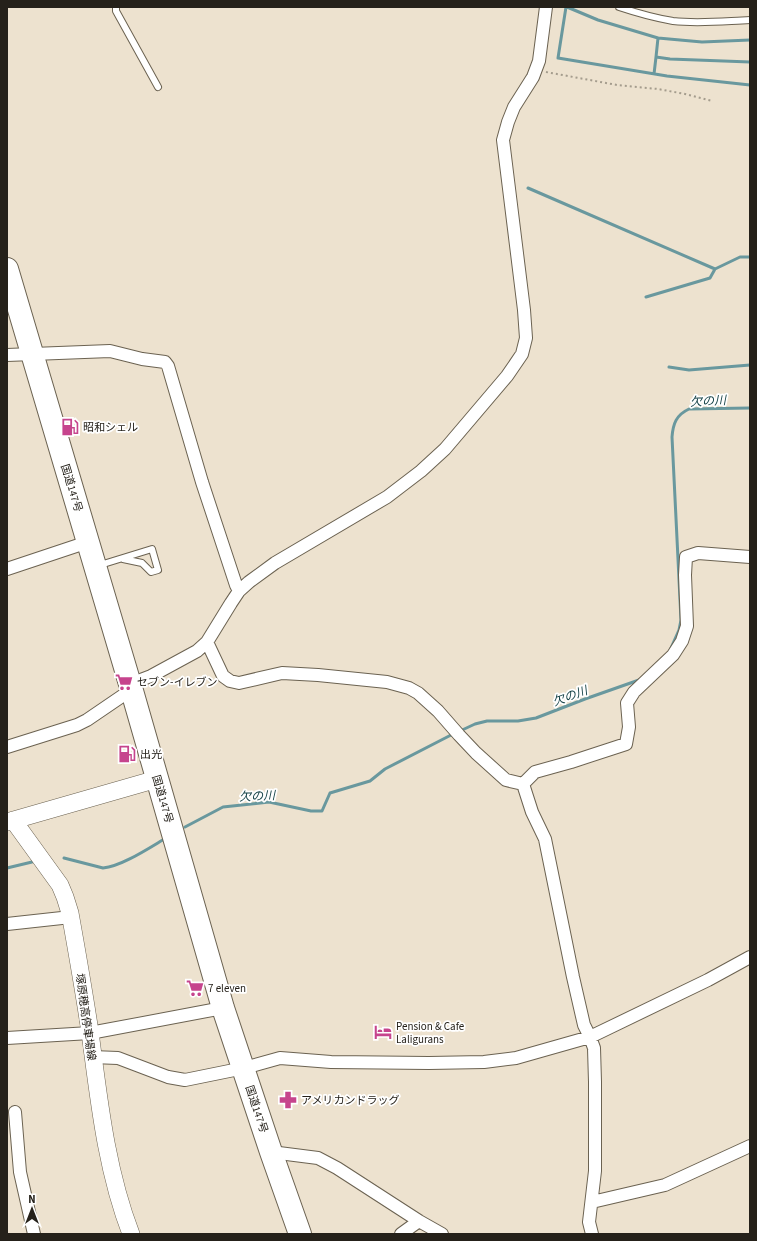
<svg xmlns="http://www.w3.org/2000/svg" width="757" height="1241" font-family="'Source Sans 3','Noto Sans JP',sans-serif">
  <rect width="100%" height="100%" fill="#ede2cf"/>
  <g fill="none" stroke-linecap="round" stroke-linejoin="round">
    <path stroke="#69989e" stroke-width="3" d="M566 7 558 58 667 76 750 85
      M567 7 598 20 658 38 656 57 670 59 750 62
      M658 38 702 42 750 40
      M654 74 656 57
      M528 188 715 269 740 257H750
      M646 297 710 278 715 269
      M669 367 689 370 750 365
      M671 648 679 630 681 620 672 437C673 424 676 415 689 409L750 408
      M460 731 475 724 487 721H518L536 718 585 699 639 680
      M185 827 223 807 269 802 311 811H322L330 793 370 781 385 769 453 734
      M64 858 103 868C122 866 149 848 166 838
      M7 868 32 862"/>
    <g stroke="#6b6251" stroke-width="8">
      <path id="lane" d="M116 7V11L158 87
        M619 7C637 13 655 18 673 21 699 24 725 21 750 20
        M100 565 152 549 158 570 151 572 142 563 123 559"/>
    </g>
    <g stroke="#6b6251" stroke-width="14">
      <path id="street" d="M7 355 110 351 142 359 165 362 168 366 202 482 236 585 239 591
        M7 569 88 542
        M207 642 223 676 230 681 239 683 282 673 318 675 387 682 409 688 418 693 438 711 459 735 476 753 506 780 523 784
        M130 684 151 676 197 651 207 642 231 603 239 591 249 582 275 563 387 497 421 471 445 449 507 376 522 354 526 338 524 310 503 140 508 122 514 107 533 77 539 61 546 7
        M7 747 77 725 87 720 131 690
        M523 784 532 812 545 839 573 977 584 1025 590 1037 594 1048 595 1082V1171L589 1222 592 1234
        M523 784 535 772 571 762 626 744 629 727 627 703 634 692 673 655 682 641 687 626 685 575 686 557 698 553 750 557
        M7 924 71 917
        M7 1038 90 1033 223 1008
        M92 1057 118 1058 168 1077 185 1080 244 1068 280 1058 331 1062 429 1063 484 1062 516 1058 590 1037 708 980 750 957
        M15 1112 20 1172 34 1234
        M271 1152 318 1158 337 1168 419 1221 442 1234
        M592 1202 665 1185 750 1146
        M401 1234 419 1221"/>
    </g>
    <g stroke="#6b6251" stroke-width="18">
      <path id="secondary" d="M13 820 60 885 65 897 70 913C77 952 84 992 90 1032 99 1100 106 1169 131 1234
        M7 822 157 779"/>
    </g>
    <g stroke="#6b6251" stroke-width="24">
      <path id="highway" d="M7 269 130 684 223 1008 271 1152 300 1234"/>
    </g>
    <path stroke="#a49c8d" stroke-width="2" stroke-dasharray="2 3" stroke-linecap="butt" d="M546 72 617 85 658 89 685 94 712 101"/>
    <use href="#lane" stroke="#fff" stroke-width="6"/>
    <use href="#street" stroke="#fff" stroke-width="12"/>
    <use href="#secondary" stroke="#fff" stroke-width="17"/>
    <use href="#highway" stroke="#fff" stroke-width="22"/>
  </g>
  <defs>
    <g id="fuel-bare" transform="scale(1.38)"><path d="M-5.5-6h7V0h2V4h1.3V-2.5L3-4.5l.8-.8L6-3V5H2.5V1h-1V6h-7ZM-4.2-4.7v3.2H.2V-4.7Z" fill="#c6448d" stroke="#fff" stroke-width="2.5" paint-order="stroke"/></g>
    <g id="supermarket-bare" transform="scale(1.38)"><path d="M-6-5.5h2.5l.6 2H6L4.5 2H-2.5L-4.4-4H-6ZM-1.5 3.2a1.3 1.3 0 1 0 .1 0ZM3 3.2a1.3 1.3 0 1 0 .1 0Z" fill="#c6448d" stroke="#fff" stroke-width="2.5" paint-order="stroke"/></g>
    <g id="hotel-bare" transform="scale(1.38)"><path d="M-6-4.5h1.5V1H6V5H4.5V3h-9V5H-6ZM-4 0a1.8 1.8 0 1 1 3.6 0ZM.5 0V-2.5h3Q6-2.5 6 0Z" fill="#c6448d" stroke="#fff" stroke-width="2.5" paint-order="stroke"/></g>
    <g id="pharmacy-bare" transform="scale(1.38)"><path d="M-2-6h4v4h4v4h-4v4h-4v-4h-4v-4h4Z" fill="#c6448d" stroke="#fff" stroke-width="2.5" paint-order="stroke"/></g>
  </defs>
  <g fill-rule="evenodd">
    <use href="#fuel-bare" x="70" y="427"/>
    <use href="#supermarket-bare" x="124" y="682"/>
    <use href="#fuel-bare" x="127" y="754"/>
    <use href="#supermarket-bare" x="195" y="988"/>
    <use href="#hotel-bare" x="383" y="1032"/>
    <use href="#pharmacy-bare" x="288" y="1100"/>
  </g>
  <g text-anchor="middle" stroke-width="3.5" stroke-linejoin="round" paint-order="stroke">
    <g font-size="11" fill="#25211a" stroke="#fff" text-anchor="start">
      <text x="83" y="431">昭和シェル</text>
      <text x="137" y="686">セブン-イレブン</text>
      <text x="140" y="758">出光</text>
      <text x="208" y="992">7 eleven</text>
      <text x="396" y="1030">Pension &amp; Cafe<tspan x="396" dy="13">Laligurans</tspan></text>
      <text x="301" y="1104">アメリカンドラッグ</text>
    </g>
    <g font-size="11" fill="#25211a" stroke="#fff">
      <text transform="translate(72 488) rotate(73)" y="4">国道147号</text>
      <text transform="translate(163 799) rotate(74)" y="4">国道147号</text>
      <text transform="translate(86 1017) rotate(82)" y="4">塚原穂高停車場線</text>
      <text transform="translate(257 1109) rotate(72)" y="4">国道147号</text>
    </g>
    <g font-size="12" font-style="italic" fill="#0f3d42" stroke="#fff">
      <text transform="translate(708 401) rotate(-3)" y="4">欠の川</text>
      <text transform="translate(570 696) rotate(-20)" y="4">欠の川</text>
      <text transform="translate(257 796) rotate(-2)" y="4">欠の川</text>
    </g>
  </g>
  <rect width="757" height="1241" fill="none" stroke="#25211a" stroke-width="16"/>
  <g transform="translate(32 1209)" stroke="#ffffff" stroke-width="3" paint-order="stroke">
  <path d="M0-3L7 15L0 10L-7 15Z" fill="#25211a"/>
  <text y="-6" font-size="11" font-weight="bold" text-anchor="middle" fill="#25211a">N</text>
  </g>
</svg>
